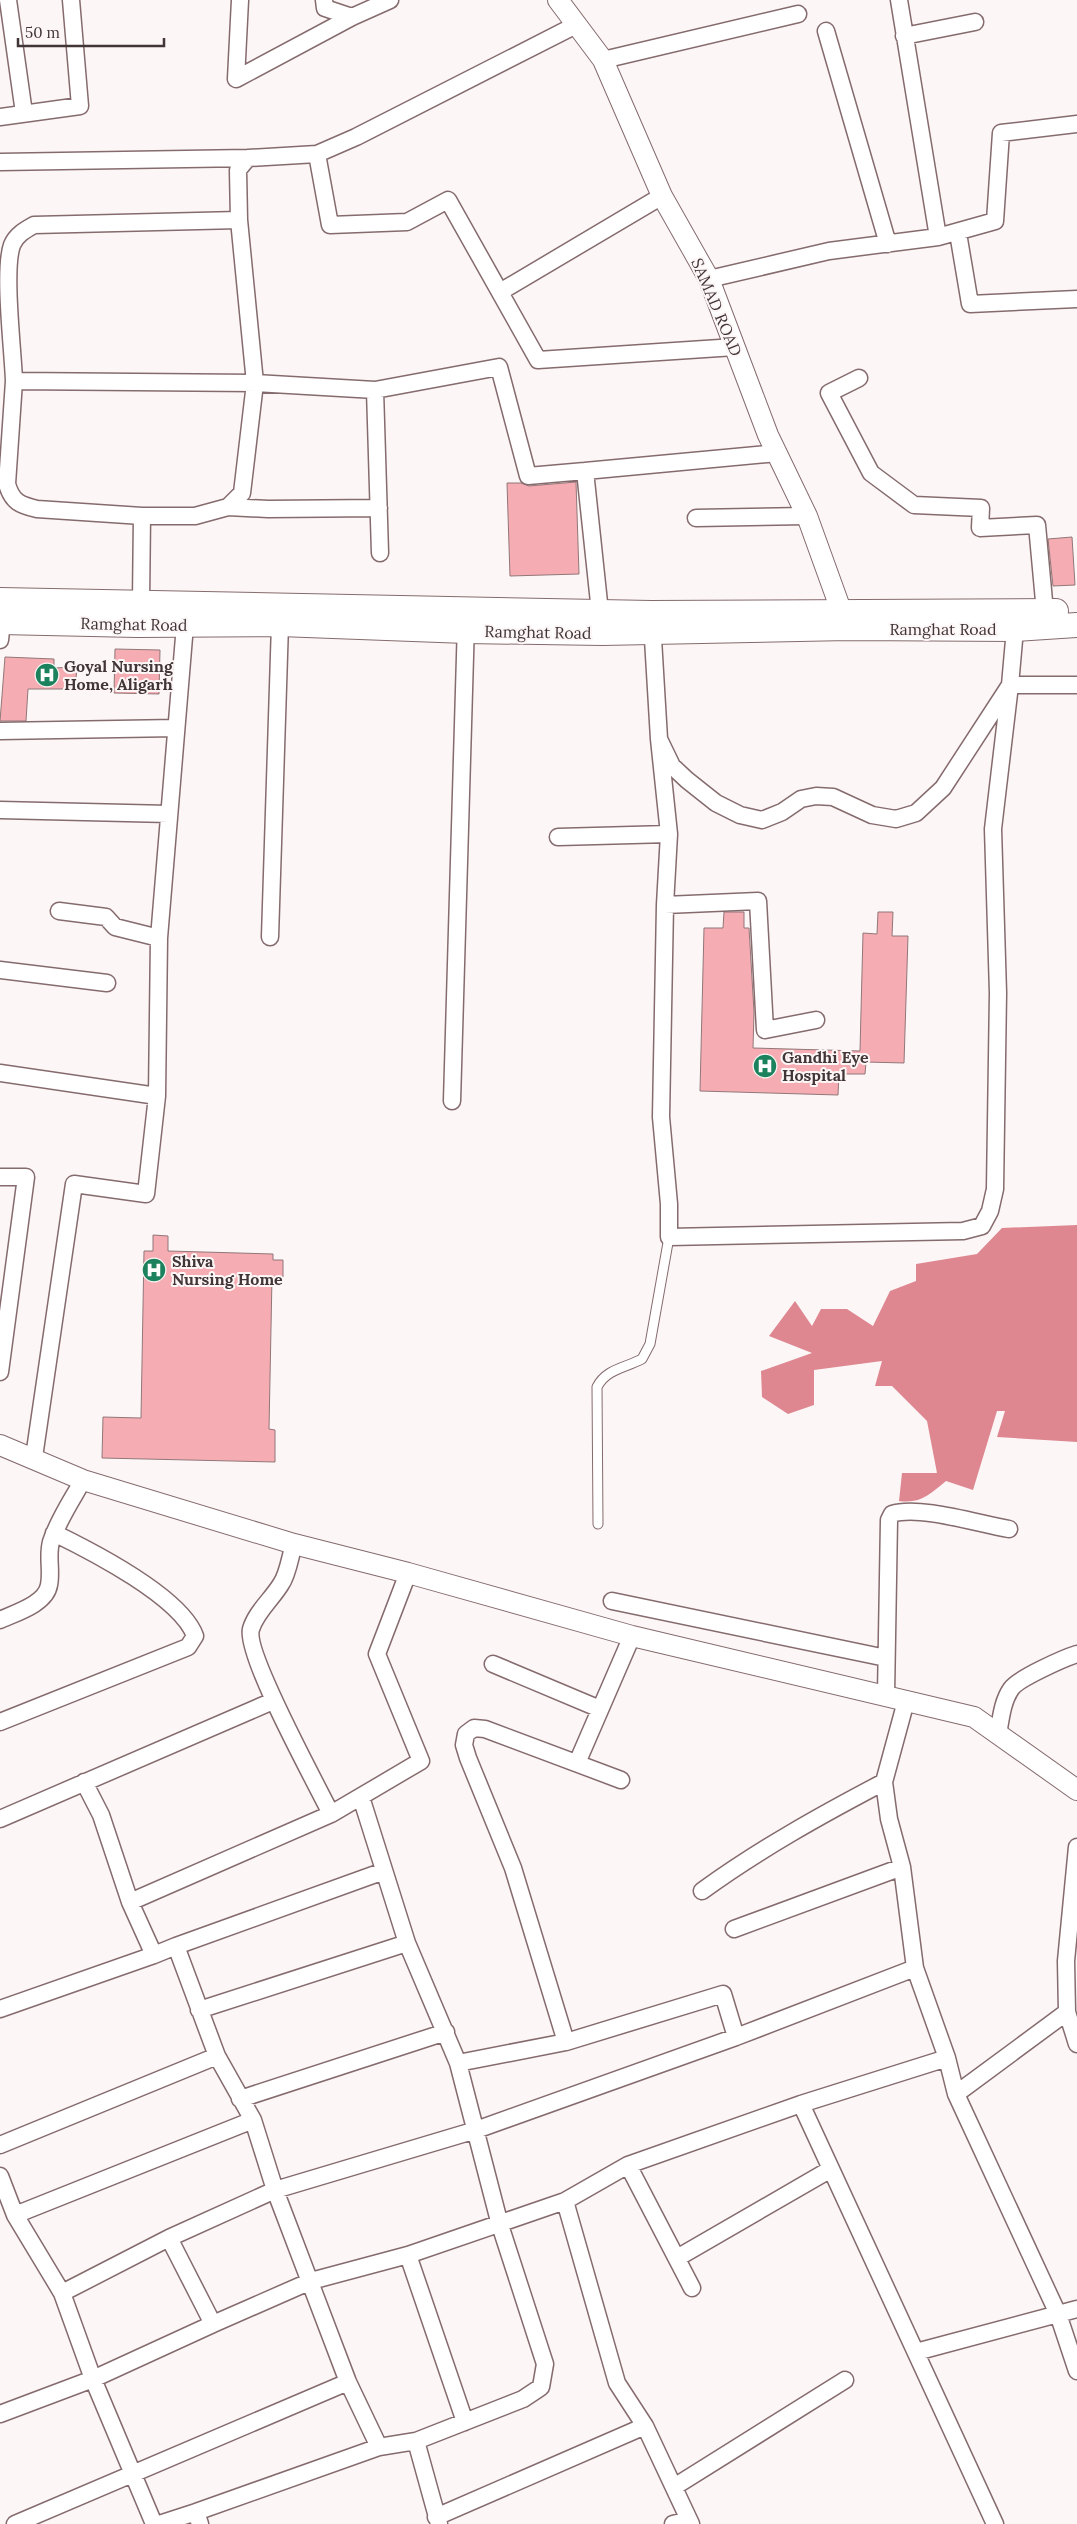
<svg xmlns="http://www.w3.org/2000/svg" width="1077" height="2524" font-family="Lora,serif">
  <rect width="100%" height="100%" fill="#fcf6f6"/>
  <path fill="#de8791" d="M1077 1225V1442L997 1437 1005 1411H997L973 1490 946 1481C930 1494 921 1504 899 1501L902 1473H937L927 1421 892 1386H875L882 1361 814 1370V1405L788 1414 762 1397 761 1371 812 1353 769 1336 795 1301 812 1326 821 1309H847L873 1326 890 1291 916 1281V1264L977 1254 1002 1228Z"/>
  <path fill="#f5adb3" stroke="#927678" d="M576 482 579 574 510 576 507 483H521L529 486Z
    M1072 537 1075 585 1053 586 1048 539Z
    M115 649 160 650 159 694 114 693Z
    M5 657 54 659V668L77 667 75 689H28L26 721H0Z
    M724 912H744V928H749L754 1012 753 1048 860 1051 863 933 877 934 878 912H893L892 936H908L904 1063 866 1062 865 1074H839L838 1095 700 1091 704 928H723Z
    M153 1235 168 1236V1251L273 1254V1260H283V1277H272L269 1429 275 1430V1462L102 1458 103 1417 141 1418 144 1251H153Z"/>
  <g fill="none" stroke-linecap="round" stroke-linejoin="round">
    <g stroke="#856b6d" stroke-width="11">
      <path id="service" d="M598 1524 597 1387C606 1369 625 1368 642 1359L650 1344 669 1237"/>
    </g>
    <g stroke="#856b6d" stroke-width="19">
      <path id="minor" d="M8 0 24 113
        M324 0 325 8 352 17
        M899 0 938 237 995 221 1001 133 1077 124
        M826 31 888 244
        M904 36 975 22
        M603 60 798 14
        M236 79 352 17 390 0
        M236 79 240 0
        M0 117 80 106 71 0
        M317 154 330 225 407 222 448 200 538 360 735 347
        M0 162 248 158
        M958 233 970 304 1077 299
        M709 279 829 251 938 237
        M500 292 662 196
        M859 378 829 393 871 473 914 505 981 508 980 528 1037 525 1045 612
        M14 381C13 351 3 270 12 245 16 235 25 230 34 225L239 220
        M375 390 380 553
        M585 471 778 453
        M228 507 268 509 379 508
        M142 516 37 509C20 505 12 502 7 484L14 381 255 383 375 390 499 367 528 476 585 471 600 612
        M696 518 807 516
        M141 601 142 516H195L228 507 242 493 255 383 239 220 238 170 248 158 317 154 356 137 576 25
        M652 622 659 739 672 766 687 780 716 803 740 815 762 820 782 812 801 799 816 796 833 797 872 815 896 819 916 813 943 788 1010 685 1016 618
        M0 640 3 612
        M0 731 176 728
        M659 739 669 834 665 905 661 1117 669 1204V1237L963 1231 982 1226 990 1211 995 1189 998 993 993 829 1010 685H1077
        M0 810 169 814
        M558 837 669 834
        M665 905 758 901 765 1030 816 1020
        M59 911 106 917 115 927 159 938
        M270 937 280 624
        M0 970 107 983
        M0 1073 157 1096
        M452 1101 466 622
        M0 1177H26L0 1372
        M34 1457 74 1184 146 1194 157 1096 159 938 185 625
        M294 1544C290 1557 288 1574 281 1584 272 1599 256 1612 251 1629 244 1653 317 1785 331 1814
        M612 1601 886 1658
        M0 1620C15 1613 46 1604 49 1585 52 1571 47 1556 51 1542 58 1520 72 1500 83 1480
        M493 1664 600 1709
        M886 1695 889 1520 892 1514C919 1505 979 1524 1009 1529
        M906 1701 884 1782 889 1819 902 1867 915 1968 947 2058 956 2094 1058 2314 1077 2371
        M0 1722 188 1647 195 1636C181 1597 91 1551 54 1533
        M998 1734C1001 1719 1002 1702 1011 1689 1017 1679 1064 1658 1077 1654
        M577 1763 632 1636
        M84 1782 101 1815 130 1902 154 1955 176 1946 217 2056 253 2120 275 2190 348 2382 379 2447
        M0 1819 273 1701
        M702 1891C760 1849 821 1815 884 1782
        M130 1902 331 1814 421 1761 377 1654 408 1573
        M734 1929 902 1867
        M176 1946 384 1871
        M0 2009 154 1955
        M199 2010 407 1943
        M1067 2012 1077 2044
        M566 2042 513 1868 468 1758 464 1745 466 1734 474 1728 485 1729 621 1780
        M458 2063 566 2042 723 1994 736 2037
        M956 2094 1067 2012 1066 1961 1077 1847
        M240 2099 446 2032
        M801 2104 947 2058
        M0 2145 217 2056
        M628 2165 692 2288
        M0 2176 15 2215 62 2293 93 2379 154 2524
        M565 2201 617 2383 645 2426 691 2524
        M15 2215 253 2120
        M408 2255 565 2201 628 2165 801 2104 995 2524
        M677 2258 831 2169
        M62 2293 169 2238 275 2190 476 2130 736 2037 915 1968
        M213 2324 311 2281 408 2255 465 2422
        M916 2352 1077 2309
        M0 2414 93 2379 213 2324 169 2238
        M416 2441 439 2524
        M674 2487 845 2380
        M196 2512 379 2447 416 2441 523 2399 541 2387 545 2364 500 2225 458 2063 407 1943 361 1797
        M436 2517 645 2426
        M15 2524 348 2382
        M159 2524 196 2512 200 2524
        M673 2524 689 2520"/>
    </g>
    <g stroke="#856b6d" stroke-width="22">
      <path id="tertiary" d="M558 0 603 60 662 196 709 279 768 435 807 516 846 624
        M0 1445 83 1480 294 1544 408 1573 632 1636 974 1717 1077 1790"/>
    </g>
    <g stroke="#856b6d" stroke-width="26">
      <path id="secondary" d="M0 600 651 613 1056 611
        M0 622 137 625 280 624 466 631 602 633 848 628 1015 629 1077 625"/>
    </g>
    <use href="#service" stroke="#fff" stroke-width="9"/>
    <use href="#minor" stroke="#fff" stroke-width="16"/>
    <use href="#tertiary" stroke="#fff" stroke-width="20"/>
    <use href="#secondary" stroke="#fff" stroke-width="24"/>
  </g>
  <defs>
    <g id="hospital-disc" transform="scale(1.25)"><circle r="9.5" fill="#1c825d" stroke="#fcf6f6"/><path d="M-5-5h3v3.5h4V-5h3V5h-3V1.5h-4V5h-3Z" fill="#fff"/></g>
  </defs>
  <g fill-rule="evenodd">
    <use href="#hospital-disc" x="47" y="675"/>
    <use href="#hospital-disc" x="765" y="1066"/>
    <use href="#hospital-disc" x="154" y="1270"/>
  </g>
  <g text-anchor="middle" stroke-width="4" stroke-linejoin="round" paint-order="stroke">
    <g font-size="16" fill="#413536" stroke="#fcf6f6">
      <text transform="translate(717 307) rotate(67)" y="6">SAMAD ROAD</text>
      <text transform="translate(134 624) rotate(1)" y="6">Ramghat Road</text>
      <text x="943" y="635">Ramghat Road</text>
      <text transform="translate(538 632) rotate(1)" y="6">Ramghat Road</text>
    </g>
    <g font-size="16" font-weight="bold" fill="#413536" stroke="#fcf6f6" text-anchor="start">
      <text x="64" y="672">Goyal Nursing<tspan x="64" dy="18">Home, Aligarh</tspan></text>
      <text x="782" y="1063">Gandhi Eye<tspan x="782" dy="18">Hospital</tspan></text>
      <text x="172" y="1267">Shiva<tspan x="172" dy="18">Nursing Home</tspan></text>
    </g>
  </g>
  <path d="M18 38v8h146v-8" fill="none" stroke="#413536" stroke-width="2.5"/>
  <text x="25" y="38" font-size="15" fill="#413536" stroke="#fcf6f6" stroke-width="4" paint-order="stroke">50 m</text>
</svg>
